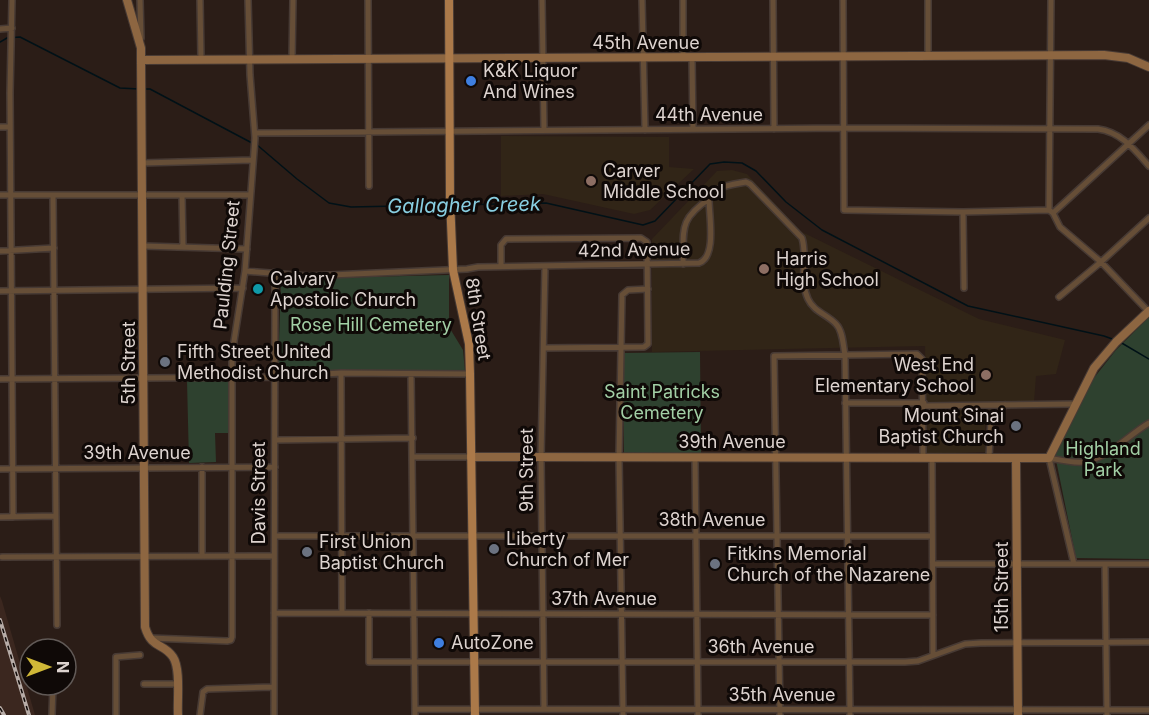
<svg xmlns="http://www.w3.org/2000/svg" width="1149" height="715" font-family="Inter,sans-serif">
  <rect width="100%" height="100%" fill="#2b1d17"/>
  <path fill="#3b271f" d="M0 596 2 601 35 715H0Z"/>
  <path fill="#312517" d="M501 136 669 137V167L694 169 650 210 634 214 543 194 501 196Z
    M732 170 747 174 802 232 979 319 1065 340 1056 374 1036 376 1034 402H1000L991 410 985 424V452L927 454 925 346 652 352V239L717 171Z"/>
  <path fill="#2e412f" d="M449 275V327L463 350 465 371 278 374 281 279Z
    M1149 317V559L1076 558 1055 455 1090 383 1116 350Z
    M700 352 701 453H624L623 353Z
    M187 381H228L229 433H215L216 462 189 463Z"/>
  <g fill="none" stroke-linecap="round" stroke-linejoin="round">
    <path stroke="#001117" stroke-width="1.5" d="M0 42 7 38 20 37 120 88 139 89
      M144 89H150L252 143
      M256 144 297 179 329 203 351 207 446 205
      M454 205 546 203 643 225 655 221 710 164 724 162 742 163 756 171 786 202 822 230 968 306 1104 336 1115 340
      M1120 342 1149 359"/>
    <g stroke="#473a34" stroke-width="8">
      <path id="street" d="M12 0 10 93 13 517
        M140 0 141 38
        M200 0 201 59
        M368 0 369 186
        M542 0 544 130
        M642 0 645 130
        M683 0V58
        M773 0 774 129
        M843 0 844 210 963 212 1049 210 1053 213 1060 227 1101 262 1149 312
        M928 0V55
        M0 29 12 28
        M692 58 693 129
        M292 60 293 0
        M0 127H10
        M255 133 844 128 1098 129C1121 132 1134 149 1149 166
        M142 163 252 160
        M0 195H250
        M53 195 57 625
        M182 195 183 247
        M1049 210 1051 0
        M963 212 964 288
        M1053 213 1149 125
        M143 246 247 249
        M0 251 54 248
        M683 264C684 230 678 220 709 199
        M501 266V245L506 239 641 238 647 242 648 344 644 347 544 348
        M245 271 308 276 467 269 478 267 699 263C717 257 709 216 709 199 717 185 731 185 746 182L750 184 802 238C808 258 799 280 808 299 814 312 827 314 836 324 843 331 843 345 845 355L850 715
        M0 291 243 288
        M1059 297 1101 262 1149 218
        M341 373 342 613
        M411 374 415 715
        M0 379 274 377 341 373 470 374
        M845 403H924
        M924 406 1075 404
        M275 440 413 438
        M413 457H471
        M695 457 698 715
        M932 457 933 655
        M989 457 991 420 1005 405
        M202 467V556
        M0 469 275 467
        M0 517 56 516
        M275 536H932
        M2 557 274 556
        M933 564H1149
        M1074 564 1049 458C1060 460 1072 463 1083 462 1108 459 1128 435 1149 423
        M1105 564 1107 715
        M274 613 933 615
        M369 613V662H905L918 661 965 644 981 643 1149 642
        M150 638 227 641 231 640 232 637V354L245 271 255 138 250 75 248 0
        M144 684H177
        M415 709 1149 710
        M544 709 541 457 545 266
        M52 715 53 685
        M116 715V657L140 655
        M200 715 203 692 207 689 274 687
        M274 715 275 272
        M623 715 619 457 622 295 628 290 648 289
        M780 715 774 356 917 354 922 359 923 456"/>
    </g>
    <g stroke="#473a34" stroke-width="10">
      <path id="secondary" d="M127 0 141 48V60L145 627C152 650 163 642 173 657 181 669 177 701 178 715
        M141 60 1104 55 1128 58 1149 67
        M471 457 1049 458 1094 368 1116 342 1149 311
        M1016 458 1018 715"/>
    </g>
    <g stroke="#473a34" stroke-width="10">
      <path id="primary" d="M449 0 450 199 453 270 469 344 470 374 475 715"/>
    </g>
    <use href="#street" stroke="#664e37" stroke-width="5"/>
    <use href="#secondary" stroke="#8d6641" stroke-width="8"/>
    <use href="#primary" stroke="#ab7949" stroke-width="8"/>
    <g stroke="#b7aca7" stroke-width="4">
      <path id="rail" d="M0 620 29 715
        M0 708 4 715"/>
    </g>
    <use href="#rail" stroke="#0f0907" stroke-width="1.5" stroke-dasharray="4.5" stroke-linecap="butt"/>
  </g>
  <g fill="#3f7fe0" stroke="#0f0907" stroke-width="2">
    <circle cx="471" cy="81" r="6"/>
    <circle cx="439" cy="643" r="6"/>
  </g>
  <g fill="#8d6e63" stroke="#0f0907" stroke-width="2">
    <circle cx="591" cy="181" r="6"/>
    <circle cx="764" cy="269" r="6"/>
    <circle cx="986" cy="375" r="6"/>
  </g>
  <circle fill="#0f9aa8" stroke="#0f0907" stroke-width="2" cx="258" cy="289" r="6"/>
  <g fill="#6b7280" stroke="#0f0907" stroke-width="2">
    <circle cx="165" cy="362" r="6"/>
    <circle cx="1016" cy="426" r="6"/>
    <circle cx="494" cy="549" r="6"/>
    <circle cx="307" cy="552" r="6"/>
    <circle cx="715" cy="564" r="6"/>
  </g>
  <g text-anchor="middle" stroke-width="6" stroke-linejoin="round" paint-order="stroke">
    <g font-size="18" fill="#ddd3cf" stroke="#0f0907">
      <text x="646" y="49">45th Avenue</text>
      <text x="709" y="121">44th Avenue</text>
      <text transform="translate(634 250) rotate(-1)" y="6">42nd Avenue</text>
      <text transform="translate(227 265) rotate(-84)" y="6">Paulding Street</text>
      <text transform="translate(478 319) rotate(81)" y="6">8th Street</text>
      <text transform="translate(129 363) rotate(-90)" y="6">5th Street</text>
      <text x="732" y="448">39th Avenue</text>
      <text x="137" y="459">39th Avenue</text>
      <text transform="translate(527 470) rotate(-90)" y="6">9th Street</text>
      <text transform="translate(259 493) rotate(-90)" y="6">Davis Street</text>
      <text x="712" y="526">38th Avenue</text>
      <text transform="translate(1002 587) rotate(-90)" y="6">15th Street</text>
      <text x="604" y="605">37th Avenue</text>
      <text x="761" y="653">36th Avenue</text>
      <text x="782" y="701">35th Avenue</text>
    </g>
    <g font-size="18" fill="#ddd3cf" stroke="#0f0907" text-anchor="start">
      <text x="483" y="77">K&amp;K Liquor<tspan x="483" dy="21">And Wines</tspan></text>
      <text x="603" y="177">Carver<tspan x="603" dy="21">Middle School</tspan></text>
      <text x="776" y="265">Harris<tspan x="776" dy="21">High School</tspan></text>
      <text x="270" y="285">Calvary<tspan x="270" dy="21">Apostolic Church</tspan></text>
      <text x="177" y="358">Fifth Street United<tspan x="177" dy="21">Methodist Church</tspan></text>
      <text x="974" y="371" text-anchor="end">West End<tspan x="974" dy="21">Elementary School</tspan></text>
      <text x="1004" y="422" text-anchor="end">Mount Sinai<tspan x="1004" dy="21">Baptist Church</tspan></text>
      <text x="506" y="545">Liberty<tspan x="506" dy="21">Church of Mer</tspan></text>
      <text x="319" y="548">First Union<tspan x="319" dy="21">Baptist Church</tspan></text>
      <text x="727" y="560">Fitkins Memorial<tspan x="727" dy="21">Church of the Nazarene</tspan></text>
      <text x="451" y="649">AutoZone</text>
    </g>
    <g font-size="18" fill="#a2cfa5" stroke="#0f0907">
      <text x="371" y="331">Rose Hill Cemetery</text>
      <text x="662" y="398">Saint Patricks<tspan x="662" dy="21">Cemetery</tspan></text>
      <text x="1103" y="455">Highland<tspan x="1103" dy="21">Park</tspan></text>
    </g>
    <g font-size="20" font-style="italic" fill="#88cee1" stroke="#0f0907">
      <text transform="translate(464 205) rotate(-1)" y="7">Gallagher Creek</text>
    </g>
  </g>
  <g transform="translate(48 667) rotate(90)"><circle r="28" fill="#0f0907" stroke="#615a57" stroke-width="1.5"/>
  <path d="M0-4.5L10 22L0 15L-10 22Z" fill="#d0b837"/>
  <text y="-9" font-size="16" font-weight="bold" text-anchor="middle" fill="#ddd3cf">N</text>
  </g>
</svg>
